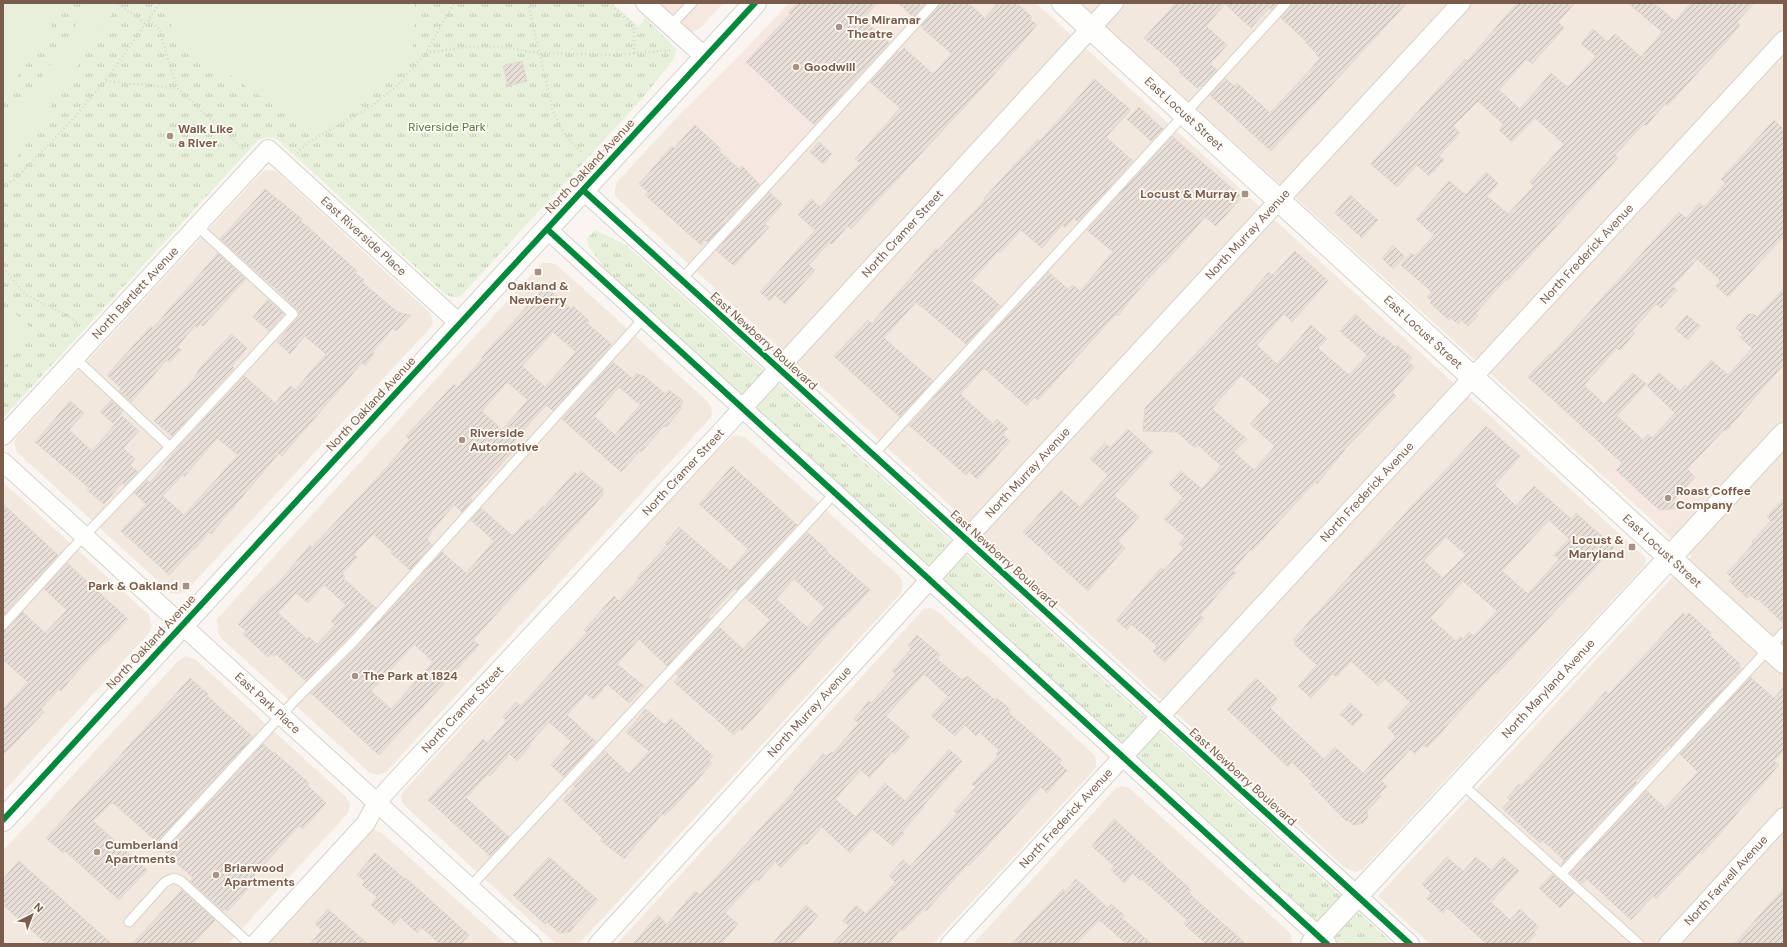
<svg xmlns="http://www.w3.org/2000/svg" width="1787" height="947" font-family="'DM Sans',sans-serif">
  <defs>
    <pattern id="park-tufts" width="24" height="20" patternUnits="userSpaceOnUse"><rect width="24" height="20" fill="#e7f0db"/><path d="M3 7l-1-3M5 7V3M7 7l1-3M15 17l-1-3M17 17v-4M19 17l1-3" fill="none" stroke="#c0c6b4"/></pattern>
    <pattern id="building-hatch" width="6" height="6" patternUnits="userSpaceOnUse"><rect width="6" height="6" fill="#e6ded7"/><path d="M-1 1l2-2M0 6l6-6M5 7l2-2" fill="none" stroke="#bfb7b1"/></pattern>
  </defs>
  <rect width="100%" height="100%" fill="#f9f5f0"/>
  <path fill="#f2e8de" d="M940 3H1036L1645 557 1646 561 1644 566 1363 869 1355 872 1343 866 997 549 618 199 615 195V189L617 182 682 112 769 191Z
    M1080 3H1784V944H1430L1378 896 1692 556Z
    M267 170 276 171 431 314 433 323 432 326 186 591 177 594 171 593 17 452 14 443 17 437 263 171Z
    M542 263H550L557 265 707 401 711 407 712 416 386 772 378 775 370 773 222 639 218 632 217 619Z
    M734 435 745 437 899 576 902 580 903 587 900 594 579 944H556L405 806 402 802 401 796 404 791 704 463Z
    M3 482 149 615 152 626 150 632 3 792Z
    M930 608 937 611 1091 752 1095 756 1096 761V766L1093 771 933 944H617L920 613 923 609Z
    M186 656 196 660 346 797 350 804 348 813 228 944H5L3 942V851L179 660Z
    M1122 786 1129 788 1289 932 1291 936 1292 944H973L1116 788Z
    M373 829 382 833 506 944H263L370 830Z"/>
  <path fill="#f6e8e1" d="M662 3H724L698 30 693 32 689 31 661 5Z
    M789 3H928L761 185 682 112 738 57Z
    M1646 428 1712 488 1687 515 1677 525 1671 528H1665L1659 524 1606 475Z"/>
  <path fill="url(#park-tufts)" d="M3 3H612L639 27 645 18 676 49 675 55 671 63 640 101 461 296C454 298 451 297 445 294L278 140C271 136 266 137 258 140L3 418Z
    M595 230 626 245 1393 944H1339L617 284 589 247 587 239Z"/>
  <path fill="#e7f0db" d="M3 3H66L9 90 3 86Z
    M90 3H119L13 163 3 157V115C42 88 64 42 90 3Z
    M171 3H415L413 49 379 86 312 132 172 35 169 5Z
    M14 313 35 332 3 367V325Z"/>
  <path fill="url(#building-hatch)" stroke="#e2d8d2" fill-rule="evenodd" d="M797 3H877L863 19 889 43 814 125 746 62 790 14 789 12Z
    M898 3H926L913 17Z
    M940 3H968L985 18 998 3H1016L1032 17 1030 19 1037 25 984 86 851 229 848 226 832 244 829 243 809 265 815 270 785 304 775 295 770 301 760 292 815 230 798 215 811 199 820 207 860 163 855 159 900 108 870 82 898 51 900 53 904 48 933 74 952 54 922 28V25L938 7Z
    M1176 3H1278L1272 10 1269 8 1251 28 1225 4 1206 26 1227 45 1210 64 1217 70 1201 87 1200 86 1197 88 1179 72 1181 70 1144 38Z
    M1292 3H1407L1271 151 1210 95 1225 78 1234 86 1237 83 1270 113 1320 59 1316 55 1317 54 1306 43 1307 42 1281 18Z
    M1517 3H1575L1558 22 1564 28 1532 64 1526 59 1499 90 1520 109 1551 73 1567 87 1570 85 1596 56 1581 44 1593 29 1606 41H1608L1615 34 1641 57 1662 32 1628 3H1654L1675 21 1691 3H1754L1737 22 1740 25 1726 42 1667 106 1665 104 1646 126 1644 124 1615 155 1618 158 1507 281 1506 279 1475 314 1478 316 1468 326 1461 320 1458 324 1451 318 1449 320 1430 303 1432 301 1427 297 1432 292 1401 265 1411 253 1415 256 1434 235 1416 219 1449 181 1466 195 1486 172 1498 183 1487 196 1508 214 1534 186 1530 182 1564 144 1535 118 1512 142 1499 130 1504 125 1478 101 1453 126 1460 133 1439 156 1444 160 1429 176 1417 165 1397 187 1371 164 1465 59 1467 61Z
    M522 61 527 81 508 86 503 66Z
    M1094 79 1131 110 1106 137 1133 161 1078 222 1074 218 1065 228 1062 225 1042 248 1021 230 1000 253 998 251 972 281 1001 306 966 344 916 302 884 338 933 381 900 417 834 356 868 320 872 323 936 248 938 250 985 200 984 198 998 183 1038 139 1040 141Z
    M1139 107 1163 129 1151 141 1127 119Z
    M1774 120 1784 130V236L1728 297 1716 286 1720 280 1697 259 1673 286 1677 290 1661 308 1656 304 1632 331 1635 333 1620 350 1617 348 1584 385 1604 404 1633 373 1646 384 1617 416 1643 440 1648 434 1652 438 1675 413 1647 386 1659 373 1680 391 1685 385 1687 387 1711 360 1728 375 1752 348 1740 337 1743 335 1736 328 1748 314H1754L1757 317 1784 288V364L1726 431 1724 430 1687 469 1695 477 1674 500 1683 508 1659 510 1616 470 1622 463 1528 377 1549 354 1551 355 1679 212 1686 218 1699 203 1704 207 1725 183 1721 179Z
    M695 125 721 149 719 151 739 169 742 166 760 185 708 242 705 240 701 245 645 195 648 192 639 184 672 146 674 148Z
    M1172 136 1242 197 1216 226 1205 217 1165 263 1164 262 1133 296 1118 316 1116 314 1038 400 1034 397 1027 406 984 368 960 394 993 424 997 419 1008 429 1003 434 1010 441 977 479 969 471 966 475 909 425 1048 272 1068 289 1072 285 1080 291 1113 252 1087 230Z
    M819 142 832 154 823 164 810 152Z
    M265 189 302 219 300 220 357 271 355 273 364 280 362 282 397 312 411 315 396 331 393 328 374 350 373 355 365 366 362 363 282 456 279 453 211 534 209 532 195 549 194 548 169 575 121 531 146 504 134 493 147 480 150 483 181 444 244 376 275 403 290 386 295 390 326 354 305 336 290 354 277 342 297 318 299 312 277 290 220 239ZM217 438 238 455 184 515 163 496 182 475 184 477Z
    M769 192 782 204 765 224 769 227 734 266 716 250Z
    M1350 195 1378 220 1362 238 1335 213Z
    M1393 245 1405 257 1393 269 1382 258Z
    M1295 251 1328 281 1292 322 1284 314 1257 345 1277 364 1311 325 1327 339 1318 348 1349 375 1367 355 1340 331 1355 314 1382 338 1383 336 1395 347 1397 345 1412 358 1408 362 1414 367 1392 392 1396 396 1347 447 1317 484 1315 482 1252 551 1250 550 1233 570 1236 573 1200 615 1204 618 1165 662 1153 651 1157 646 1131 624 1127 630 1116 620 1161 568 1164 570 1184 548 1179 544 1185 537 1164 519 1183 497 1169 484 1181 471 1202 489 1221 466 1198 445 1195 448 1177 432 1143 431 1145 408 1228 319 1269 272 1273 275ZM1241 375 1271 401 1250 424 1275 446 1254 470 1234 452 1247 439 1212 409Z
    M218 253 246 279 203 326 200 324 197 328 195 326 177 347 181 350 170 362 167 360 164 363 131 402 119 391 121 388 107 375 151 326 153 328Z
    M545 286 571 309 573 306 589 321 587 323 611 344 604 354 553 411 546 405 514 441 519 445 470 498 472 500 462 512 454 505 430 533 431 534 427 539 432 545 410 570 391 553 392 551 373 534 354 554 357 557 342 574 345 577 343 578 376 608 306 681 276 654 273 656 270 654 268 657 243 634 246 631 238 624 262 596 273 587 274 588 310 545 312 547 377 478 410 440 406 436 454 384 457 388 482 359 481 358ZM553 332 576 352 545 387 522 366ZM507 382 528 400 502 430 482 411ZM324 585 346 605 331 621 335 625 317 644 309 637 307 639 278 613 296 593 308 603Z
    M268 299 284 314 269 331 253 317Z
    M1687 315 1700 326 1688 340 1675 329Z
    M231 334 247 348 232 366 234 368 172 436 154 421 196 377 195 376 200 368Z
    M613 362 632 378 637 373 640 376 642 374 665 394 669 390 683 401 680 406 682 408 666 427 664 426 641 452 640 451 621 472 562 419ZM619 387 640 405 615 435 594 416Z
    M111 400 123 411 113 423 100 412Z
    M70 401 84 413 69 430 92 451 122 416 139 431 123 448 135 459 130 465 138 472 125 485 122 483 104 504 87 490 89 488 35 442Z
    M1486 426 1520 456 1495 485 1516 506 1534 486 1571 519 1576 513 1614 547 1497 674 1495 672 1427 748 1423 745 1415 754 1410 750 1381 781 1387 786 1379 794 1381 796 1367 811 1368 818 1363 823 1353 825 1348 820 1346 821 1310 784 1312 782 1292 762 1288 767 1227 709 1256 678 1278 699 1270 708 1324 759 1335 747 1363 773 1396 737 1387 727 1410 702 1385 679 1378 686 1351 661 1336 677 1333 674 1311 698 1298 686 1317 665 1294 644 1296 642 1293 640 1390 530ZM1549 520 1569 539 1554 555 1559 559 1528 594 1502 571ZM1446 537 1466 555 1443 578 1424 561ZM1463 581 1497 611 1474 636 1469 632 1463 639 1460 636 1456 641 1430 618Z
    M1128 429 1153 452 1114 495 1139 517 1118 541 1125 548 1088 591 1023 532 1061 490 1080 507 1108 475 1090 459 1105 443 1110 448Z
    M732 466 797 525 737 590 735 588 727 596 708 618 710 619 667 666 639 639 617 664 644 686 629 703 607 684 594 700 586 694 567 715 596 742 564 777 551 765 571 741 549 722 529 744 531 745 517 761 510 754 490 776 488 774 466 798 509 837 490 856 428 800 483 739 487 743 507 721 503 717 516 702 521 706 587 632 584 630 614 596 619 601 639 579 637 578 667 545 665 543 679 527 730 571 748 549 699 504Z
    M581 471 603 489V495L473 640 479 645 379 755 311 693 358 645 442 552 466 573 494 541 471 520 481 508 513 536 528 519 530 521 543 506 544 507 575 472 578 475ZM414 644 433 662 391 709 371 691Z
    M1784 498V624L1758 599 1756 600 1750 595 1747 598 1729 581 1732 578 1727 573 1753 544 1752 541 1771 521 1767 516Z
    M3 504 58 555 35 581 34 579 3 616Z
    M807 532 827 550 826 551 870 590 845 617 844 616 742 731 740 729 734 735 674 682 679 677 676 674 719 627 743 649 770 620 746 598ZM794 579 825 608 807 627 776 599Z
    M67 563 128 619 105 644 104 643 82 666 61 691 59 689 41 709 44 712 3 755V709L28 682 3 660V631L7 629 23 612 45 633 67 610 44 589Z
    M1683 613 1686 616 1689 613 1711 633 1709 635 1740 664 1738 666 1742 669 1671 746 1669 745 1636 781 1637 782 1561 865 1564 860 1542 840 1540 843 1502 808 1510 800 1507 798 1519 784 1521 786 1606 691 1609 694Z
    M917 635 940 655 937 659 962 680 967 676 995 700 997 698 1011 710 1009 713 1062 760 1059 763 1067 770 1047 793 1041 787 969 866 968 864 926 911 924 909 903 931 901 929 889 944H832L849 926 843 921 856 905 866 914 895 882 889 876 903 860 910 866 944 829 957 813 954 811 976 787 972 784 998 756 996 754 999 750 979 732 976 736 965 725 955 736 931 716 948 696 924 674 886 716 910 737 895 754 892 752 869 778 861 770 835 799 856 817 885 783 905 801 949 749 962 761 923 806 924 807 902 832 904 833 893 846 872 829 850 853 822 827 806 845 804 843 781 868 775 862 758 881 756 879 725 913 738 924 721 944H633L658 915 667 924 695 891 700 895 794 791 793 790 823 754 827 756 831 752 833 753 859 723 854 719 869 701 871 703 896 675 892 671 911 649 908 646Z
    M1750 677 1774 698 1784 687V750L1774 761 1779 765 1702 854 1700 852 1656 899 1653 896 1631 920 1587 879 1582 884 1570 873 1646 790 1665 808 1698 772 1680 754Z
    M190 678 208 694 206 695 253 737 157 842 112 802 93 821 147 870 119 900 65 851 63 853 46 838Z
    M1350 703 1363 715 1353 726 1340 714Z
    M646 709 665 725 671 718 713 756 709 760 712 763 674 807 664 816 662 814 624 859 600 840 602 838 563 800 575 787 573 785 605 751 629 774 649 751 626 732Z
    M263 744 273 753 274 752 309 783 307 785 326 803 303 829 299 826 249 881 252 884 228 911 225 909 223 911 190 881 193 878 165 852V850Z
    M1114 819 1191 890 1189 892 1193 897 1246 944H1206L1184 924 1187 920 1142 879 1140 881 1133 873 1124 883 1111 870 1114 866 1092 846Z
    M375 853 405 879 406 878 469 935 461 944H440L422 928 417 933 401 918 394 925 371 905 377 897 362 885 365 881 357 875Z
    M549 857 598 900 569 932 560 933 547 922 545 924 513 895Z
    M1447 857 1463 871 1476 857 1491 870 1503 857 1519 871 1491 902 1510 920 1520 909 1539 927 1534 932 1536 934 1527 944H1487L1447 908 1443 913 1426 898 1431 893 1422 884Z
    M19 861 112 944H47L3 905V879Z
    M1552 874 1574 893 1560 908 1539 888Z
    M1076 879 1108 908 1111 904 1124 915 1122 918 1152 944H1127L1099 920 1076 944H1012L1063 889 1065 892Z
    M1784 888V944H1734Z
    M182 890 215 920 193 944H132Z
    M806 905 818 916 793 944H772Z
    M328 909 353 931 368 944H310L322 930 315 924Z"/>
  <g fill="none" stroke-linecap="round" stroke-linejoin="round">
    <g stroke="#d7d1cb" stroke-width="11">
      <path id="service" d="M670 26 692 3
        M681 280 934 3
        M76 359 170 447
        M873 455 1286 3
        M3 625 70 551 170 447 293 314 197 226
        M1462 784 1639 944
        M161 846 297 698 354 641 644 318
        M1562 873 1784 632
        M470 887 835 493
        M129 922 165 882 174 878 181 881 250 944"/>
    </g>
    <g stroke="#d7d1cb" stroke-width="20">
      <g id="minor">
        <path d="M645 3 705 57"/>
        <path d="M583 190 1410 944"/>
        <path d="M547 229 1327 944"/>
        <path id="s1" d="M3 436 268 149 460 324"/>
        <path id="s2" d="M3 462 532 944"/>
        <path id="s3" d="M255 944 366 823 377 802 392 785 717 436 1114 3"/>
        <path id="s4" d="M598 944 984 520 1461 3"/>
        <path id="s5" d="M950 944 1784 40"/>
        <path id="s6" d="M1668 944 1784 817"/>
      </g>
    </g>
    <g stroke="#d7d1cb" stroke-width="24">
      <g id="tertiary">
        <path id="s7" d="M1312 944 1784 434"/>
      </g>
    </g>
    <g stroke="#d9d2cb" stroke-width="24">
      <g id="secondary">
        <path id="s8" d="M1063 3 1784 662"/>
        <path d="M3 820 755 3"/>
      </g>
    </g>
    <path stroke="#dcd5d0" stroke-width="2.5" stroke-dasharray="1 3" stroke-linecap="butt" d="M528 3 553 112 567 138 581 152
      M609 3 634 26V53
      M118 4 146 24
      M149 20 159 29 177 88
      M426 53 464 47H501L539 53 584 54 615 55 672 50
      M106 80 160 3
      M297 153 307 143 367 109 396 87 426 53 454 3
      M3 186 14 180 72 120 105 81 177 88 244 150
      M3 268 26 295 67 315 77 323"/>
    <use href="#service" stroke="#fefefd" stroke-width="9"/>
    <use href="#minor" stroke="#fefefd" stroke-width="18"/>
    <use href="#tertiary" stroke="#fefefd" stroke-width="22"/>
    <use href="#secondary" stroke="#fefefd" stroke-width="22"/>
    <g stroke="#fffaf3" stroke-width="8">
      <path id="cycleway" d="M583 190 1410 944
        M547 229 1327 944
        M3 820 755 3"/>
    </g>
    <use href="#cycleway" stroke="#00873e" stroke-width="6"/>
  </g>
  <g fill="#a69286" stroke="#fffaf3" stroke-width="1.5">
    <circle cx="839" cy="27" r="4"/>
    <circle cx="796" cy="67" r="4"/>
    <circle cx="170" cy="136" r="4"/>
    <rect x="1241" y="190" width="8" height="8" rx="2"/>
    <rect x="534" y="268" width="8" height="8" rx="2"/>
    <circle cx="462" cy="440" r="4"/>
    <circle cx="1668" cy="498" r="4"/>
    <rect x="1628" y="543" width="8" height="8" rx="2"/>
    <rect x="182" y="582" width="8" height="8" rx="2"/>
    <circle cx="355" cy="676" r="4"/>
    <circle cx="97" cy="852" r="4"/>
    <circle cx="216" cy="875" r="4"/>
  </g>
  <g text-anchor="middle" stroke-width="3.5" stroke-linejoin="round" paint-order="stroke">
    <g font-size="12" font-weight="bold" fill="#7a5c4d" stroke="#fffaf3" text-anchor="start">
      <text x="847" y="24">The Miramar<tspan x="847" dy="14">Theatre</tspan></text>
      <text x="804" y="71">Goodwill</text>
      <text x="178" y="133">Walk Like<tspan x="178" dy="14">a River</tspan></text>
      <text x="1237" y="198" text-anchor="end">Locust &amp; Murray</text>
      <text x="538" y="290" text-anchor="middle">Oakland &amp;<tspan x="538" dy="14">Newberry</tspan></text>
      <text x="470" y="437">Riverside<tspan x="470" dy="14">Automotive</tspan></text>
      <text x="1676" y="495">Roast Coffee<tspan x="1676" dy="14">Company</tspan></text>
      <text x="1624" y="544" text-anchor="end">Locust &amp;<tspan x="1624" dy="14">Maryland</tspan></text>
      <text x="178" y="590" text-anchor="end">Park &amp; Oakland</text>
      <text x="363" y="680">The Park at 1824</text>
      <text x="105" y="849">Cumberland<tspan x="105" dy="14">Apartments</tspan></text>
      <text x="224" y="872">Briarwood<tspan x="224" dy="14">Apartments</tspan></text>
    </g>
    <g font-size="12" fill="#7a5c4d" stroke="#fffaf3">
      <text dy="4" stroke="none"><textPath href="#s8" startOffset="164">East Locust Street</textPath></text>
      <text transform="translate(590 166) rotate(-47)" y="4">North Oakland Avenue</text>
      <text dy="4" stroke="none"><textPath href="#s3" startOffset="962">North Cramer Street</textPath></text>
      <text dy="4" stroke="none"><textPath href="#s4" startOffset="962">North Murray Avenue</textPath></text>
      <text dy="4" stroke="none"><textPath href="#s1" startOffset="520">East Riverside Place</textPath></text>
      <text dy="4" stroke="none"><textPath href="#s5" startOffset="939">North Frederick Avenue</textPath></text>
      <text dy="4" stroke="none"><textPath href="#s1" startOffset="195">North Bartlett Avenue</textPath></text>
      <text dy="4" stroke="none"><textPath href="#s8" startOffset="488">East Locust Street</textPath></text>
      <text transform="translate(764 341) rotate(42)" y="4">East Newberry Boulevard</text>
      <text transform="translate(371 404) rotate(-47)" y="4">North Oakland Avenue</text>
      <text dy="4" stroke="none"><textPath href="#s3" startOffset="638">North Cramer Street</textPath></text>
      <text dy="4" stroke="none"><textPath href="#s4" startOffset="638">North Murray Avenue</textPath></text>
      <text dy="4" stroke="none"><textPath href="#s5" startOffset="615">North Frederick Avenue</textPath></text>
      <text dy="4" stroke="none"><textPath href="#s8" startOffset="812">East Locust Street</textPath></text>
      <text transform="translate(1004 559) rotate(42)" y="4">East Newberry Boulevard</text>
      <text transform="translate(151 642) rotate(-47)" y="4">North Oakland Avenue</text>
      <text dy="4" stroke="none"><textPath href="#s7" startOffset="348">North Maryland Avenue</textPath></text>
      <text dy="4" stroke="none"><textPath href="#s2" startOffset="358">East Park Place</textPath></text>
      <text dy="4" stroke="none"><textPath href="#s3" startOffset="314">North Cramer Street</textPath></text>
      <text dy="4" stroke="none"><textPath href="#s4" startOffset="314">North Murray Avenue</textPath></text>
      <text transform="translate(1243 777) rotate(42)" y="4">East Newberry Boulevard</text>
      <text dy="4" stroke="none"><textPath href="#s5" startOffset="171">North Frederick Avenue</textPath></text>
      <text dy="4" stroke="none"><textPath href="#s6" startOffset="86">North Farwell Avenue</textPath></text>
    </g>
    <g font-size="12" fill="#537a41" stroke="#fffaf3">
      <text x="447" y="131">Riverside Park</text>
    </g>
  </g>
  <rect width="1787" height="947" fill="none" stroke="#7a5c4d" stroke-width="8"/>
  <g transform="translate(32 915) rotate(42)" stroke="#fffaf3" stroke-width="3" paint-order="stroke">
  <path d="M0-3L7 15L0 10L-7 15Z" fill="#7a5c4d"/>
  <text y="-6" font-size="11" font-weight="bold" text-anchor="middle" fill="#7a5c4d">N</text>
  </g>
</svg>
